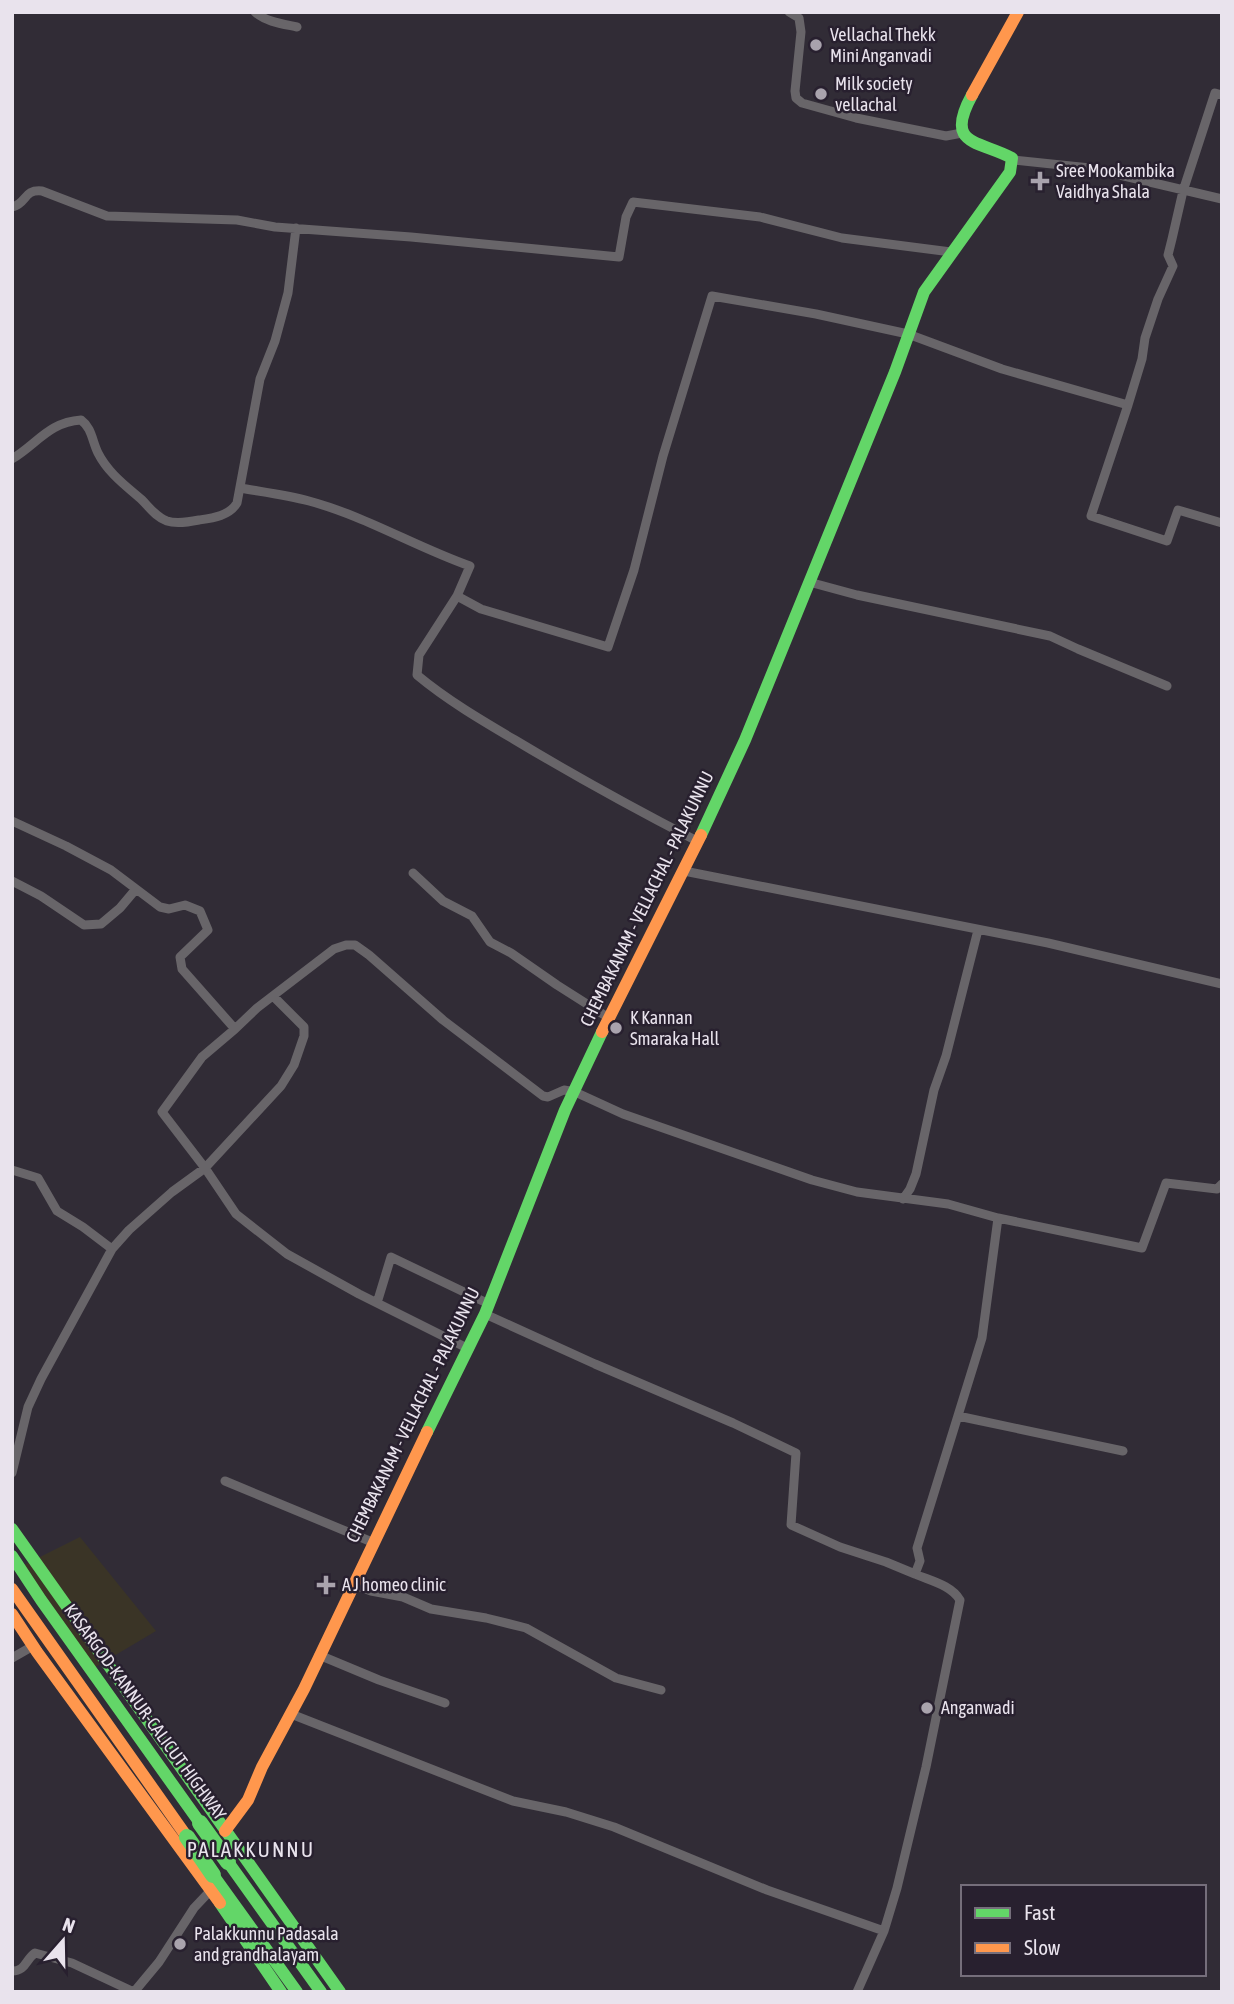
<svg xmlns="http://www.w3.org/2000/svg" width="1234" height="2004" font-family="'Asap Condensed',sans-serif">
  <rect width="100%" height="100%" fill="#312c36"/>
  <path fill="#3a3426" d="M80 1537 156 1631 92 1669 20 1567Z"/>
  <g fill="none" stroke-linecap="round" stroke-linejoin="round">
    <path stroke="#686569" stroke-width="9" d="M255 12C266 22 283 24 297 27
      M789 12 799 18 801 32 795 91 796 98 802 103 856 118 946 136 962 133
      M1013 160 1090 168 1222 199
      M12 207C27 204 23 189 42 191L107 216 237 220 275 227 411 237 619 257 626 217 633 202 760 217 842 238 951 252
      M1128 405 1091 516 1167 541 1178 510 1222 523
      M12 459C37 444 49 422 81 420 92 428 92 441 98 453 108 473 126 486 142 500 150 508 156 517 167 521 176 524 189 522 199 520 213 518 229 516 237 503L260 379 275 341 288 293 296 228
      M240 488C263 492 287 495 309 501 365 516 416 547 470 566L457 596 481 609 608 647 634 570 663 456 712 296 816 314 908 334 1002 369 1128 405 1142 359 1145 338 1158 299 1173 266 1168 255 1172 239 1183 191 1215 93 1222 95
      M809 582 857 595 1050 636 1078 649 1167 686
      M457 596 419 655 417 675C447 700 481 720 515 740 575 776 635 809 697 841
      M12 821 66 846 111 870 160 907 169 909 185 905 200 911 208 930 180 957 182 969 235 1029 202 1057 162 1112 205 1168 236 1214 287 1254 359 1294 469 1349
      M684 871 1048 943 1222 984
      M413 873 443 901 472 916 490 942 511 953 557 985 609 1018
      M12 881 41 896 84 925 101 924 120 908 136 889
      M235 1029 257 1008 334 949 346 945H355L369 955 443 1020 543 1096 548 1097 564 1090 575 1092 623 1114 812 1180 857 1192 948 1204 998 1218 982 1338 917 1548 920 1561 915 1574C931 1581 951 1585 960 1600L926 1767 897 1888 884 1931 857 1992
      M12 1170 38 1178 57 1211 83 1227 112 1249
      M903 1199 910 1189 916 1174 934 1090 946 1056 978 930
      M998 1218 1142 1248 1166 1183 1217 1189 1222 1184
      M377 1303 391 1257 489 1304
      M485 1314 595 1364 733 1423 796 1453 791 1525 840 1547 886 1562 915 1574
      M958 1416 1123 1451
      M12 1473 28 1407 41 1379 112 1249 129 1230 172 1192 205 1168 281 1086 294 1065 304 1036V1027L273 996
      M225 1481 372 1542
      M352 1584 371 1591 403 1597 431 1609 486 1618 526 1628 616 1678 661 1690
      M319 1655 379 1680 445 1703
      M12 1658 33 1646
      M291 1714 472 1785 513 1801 566 1812 614 1827 767 1890 884 1931
      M12 1971C26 1971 25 1960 35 1953L72 1963 134 1992 159 1962 194 1908 211 1890"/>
    <path stroke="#63d668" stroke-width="12" d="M701 835 745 740 895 372 924 292 1010 172 1012 158C978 140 944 146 972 95
      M427 1432 485 1314 565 1110 602 1032
      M12 1529 340 1992
      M12 1556 41 1600 200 1823
      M228 1862 321 1992
      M213 1875 297 1992
      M220 1903 281 1992"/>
    <path stroke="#ff974d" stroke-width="12" d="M972 95 1018 12
      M602 1032 701 835
      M12 1589 187 1837
      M12 1614 37 1652 220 1903
      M225 1831 248 1800 262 1767 304 1689 427 1432"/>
    <path stroke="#63d668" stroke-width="16" d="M200 1823 228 1862
      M187 1837 213 1875"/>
  </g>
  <g fill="#a9a3ad" stroke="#28202f" stroke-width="2.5">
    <circle cx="816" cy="45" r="7"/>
    <circle cx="821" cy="94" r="7"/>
    <path d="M1036.5 170.5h7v7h7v7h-7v7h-7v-7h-7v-7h7z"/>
    <circle cx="616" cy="1028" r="7"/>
    <path d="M322.5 1574.5h7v7h7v7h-7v7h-7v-7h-7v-7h7z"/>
    <circle cx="927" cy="1708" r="7"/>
    <circle cx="180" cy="1944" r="7"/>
  </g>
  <g text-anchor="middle" stroke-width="5" stroke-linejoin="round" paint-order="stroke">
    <g font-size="18" fill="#e9e3ed" stroke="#28202f" text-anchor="start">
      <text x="830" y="41">Vellachal Thekk<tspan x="830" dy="21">Mini Anganvadi</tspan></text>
      <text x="835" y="90">Milk society<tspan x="835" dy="21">vellachal</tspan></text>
      <text x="1056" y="177">Sree Mookambika<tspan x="1056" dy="21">Vaidhya Shala</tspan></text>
      <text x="630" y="1024">K Kannan<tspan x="630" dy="21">Smaraka Hall</tspan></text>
      <text x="342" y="1591">A J homeo clinic</text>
      <text x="941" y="1714">Anganwadi</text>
      <text x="194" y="1940">Palakkunnu Padasala<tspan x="194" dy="21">and grandhalayam</tspan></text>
    </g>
    <g font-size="18" fill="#e9e3ed" stroke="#28202f">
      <text transform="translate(647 899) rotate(-64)" y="6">CHEMBAKANAM - VELLACHAL - PALAKUNNU</text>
      <text transform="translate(413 1415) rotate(-64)" y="6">CHEMBAKANAM - VELLACHAL - PALAKUNNU</text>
      <text transform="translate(145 1712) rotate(54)" y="6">KASARGOD-KANNUR-CALICUT HIGHWAY</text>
    </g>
    <g font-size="21" letter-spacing="2" fill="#e9e3ed" stroke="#28202f">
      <text x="251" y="1857">PALAKKUNNU</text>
    </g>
  </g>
  <rect width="1234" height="2004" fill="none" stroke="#e9e3ed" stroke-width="28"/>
  <rect x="961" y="1885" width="245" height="91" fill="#28202f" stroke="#756e7b" stroke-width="2"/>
  <rect x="975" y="1908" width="35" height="10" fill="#63d668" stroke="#756e7b" stroke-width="2"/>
  <text x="1024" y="1920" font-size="21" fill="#e9e3ed">Fast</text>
  <rect x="975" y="1943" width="35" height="10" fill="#ff974d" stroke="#756e7b" stroke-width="2"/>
  <text x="1024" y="1955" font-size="21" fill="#e9e3ed">Slow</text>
  <g transform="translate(63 1941) rotate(20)" stroke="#28202f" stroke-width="5" paint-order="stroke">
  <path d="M0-5L12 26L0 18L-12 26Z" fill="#e9e3ed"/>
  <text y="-10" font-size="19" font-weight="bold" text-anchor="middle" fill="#e9e3ed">N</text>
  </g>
</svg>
